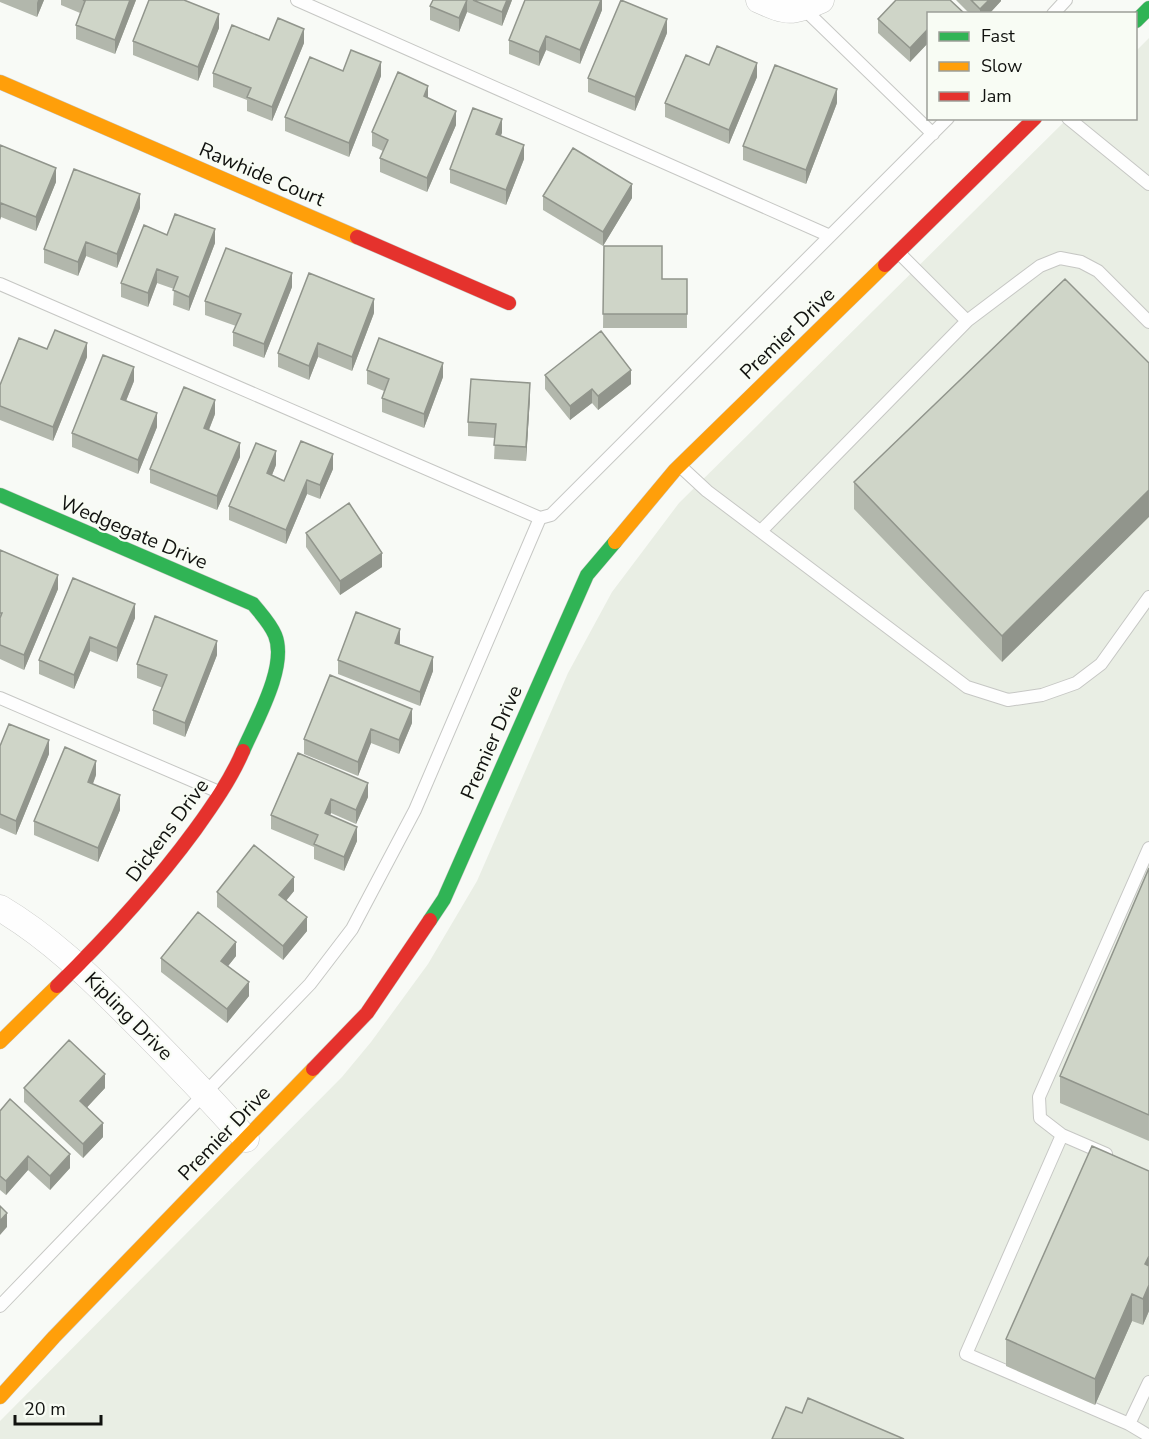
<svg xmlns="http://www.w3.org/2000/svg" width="1149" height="1439" font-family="'Nunito Sans',sans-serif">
  <rect width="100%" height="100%" fill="#f8faf6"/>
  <path fill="#e9eee4" d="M1149 38V1439H0V1421L342 1077 371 1042 428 964 477 881 568 673 612 592 679 503 1067 119 1136 118V51Z"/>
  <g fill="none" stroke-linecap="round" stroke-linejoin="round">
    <g stroke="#c6c7c4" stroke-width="14">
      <path id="lane" d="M297 0 830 236
        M803 8 933 134
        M1053 14 1066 0
        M1068 118 1149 184
        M899 253 967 321 1040 266 1060 258 1081 262 1098 271 1149 322
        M0 284 540 518
        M680 466 707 491 967 687 1008 700 1042 695 1076 683 1101 664 1149 597
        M761 531 967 321
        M0 698 219 792
        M1062 1135 966 1354 1129 1424 1149 1436
        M1106 1154 1062 1135 1040 1118 1039 1097 1149 848
        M0 1306 310 984 352 929 415 810 540 518 551 515 948 118
        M1129 1424 1149 1382"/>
    </g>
    <g stroke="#c6c7c4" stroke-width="27">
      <path id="street" d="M759 0C788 13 791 13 821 0
        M0 908C49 937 89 976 129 1016 169 1056 208 1096 246 1139"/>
    </g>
    <g stroke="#c6c7c4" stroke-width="15">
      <path id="fast" d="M1136 21 1149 8
        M0 495 253 604C261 614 270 623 275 635 288 666 256 721 243 751
        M430 920 444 899 587 575 615 542"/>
    </g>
    <g stroke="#c6c7c4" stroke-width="15">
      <path id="slow" d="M0 82 357 237
        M615 542 675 470 885 265
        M0 1042 57 986
        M0 1397 54 1337 313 1069"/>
    </g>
    <g stroke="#c6c7c4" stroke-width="15">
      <path id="jam" d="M357 237 509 303
        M885 265 1035 118
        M57 986C107 937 154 886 195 830 213 805 231 779 243 751
        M313 1069 367 1013 430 920"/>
    </g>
    <use href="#lane" stroke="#fefefe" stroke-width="12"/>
    <use href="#street" stroke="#fefefe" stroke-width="26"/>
    <use href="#fast" stroke="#30b455" stroke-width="14"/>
    <use href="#slow" stroke="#ff9f0a" stroke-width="14"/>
    <use href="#jam" stroke="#e5322d" stroke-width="14"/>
  </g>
  <path fill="#b2b7ac" d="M0 0H44L37 17 0 2Z
    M61 0H136L115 54 76 39V25L80 13 61 5Z
    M433 0H512L502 26 467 12 459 32 430 20V6Z
    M602 0V10L580 64 546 50 539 66 509 54V40Z
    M956 0H1001V1L989 14H970Z
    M187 1 219 28 198 81 133 55V41Z
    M928 14V43L910 62 878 33V19Z
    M667 33 635 111 588 92V78Z
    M269 40 304 43 272 121 247 111V100L213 87V73Z
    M709 65 757 77 729 144 665 117V103Z
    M343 71 381 76 349 157 285 131V117Z
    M428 99 456 125 427 192 380 172V158L383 151 372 146V132Z
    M837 103 806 184 743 160V146Z
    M502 133 500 136 524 159 506 205 450 183V169Z
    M0 145 56 182 36 231 1 217 0 220Z
    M543 196 632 198 603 246 543 210Z
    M140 208 117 268 86 256 78 276 44 263V249Z
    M167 235 215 243 189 311 173 305 174 289 157 283 148 307 121 297V283Z
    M604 246 662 279H687V328H603Z
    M1065 279 1002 662 854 509V482Z
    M292 287 264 358 233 346V332L236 326 205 315V301Z
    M374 313 352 371 318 357 309 380 278 367V353Z
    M47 349 87 357 53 441 0 420V385Z
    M367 370 443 377 424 428 382 412V398L384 391 367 384Z
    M545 375 631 384 598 410 592 403 570 420 545 389Z
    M134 381 126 401 157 427 138 474 72 447V433Z
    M530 397 526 461 494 459 495 438 468 436V422Z
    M215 414 209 430 240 457 217 510 150 483V469Z
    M276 465 272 475 284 481 333 469 320 499 307 494 286 544 229 520V506Z
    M306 533 382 567 340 595 306 547Z
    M0 550 58 589 24 670 0 659Z
    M73 578 135 618 117 662 90 651 74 689 39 674V660Z
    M400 643V645L433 671 420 706 338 674V660Z
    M217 655 185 737 153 724V710L163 688 137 678V664Z
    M412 723 399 754 371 743 358 776 304 754V739Z
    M0 746 49 754 16 835 0 828Z
    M298 753 368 797 356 824 331 813 330 815 357 841 344 871 314 859V847L271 829V815Z
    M96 775 93 784 120 810 98 862 34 835V821Z
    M1149 868V1141L1060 1103V1076Z
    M294 891 286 901 307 931 283 960 217 907V892Z
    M236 956 228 966 249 996 227 1023 161 972V958Z
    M24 1088H105L87 1107 103 1137 83 1158 24 1102Z
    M0 1111 70 1168 50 1190 28 1170 6 1195 0 1190Z
    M1149 1171V1311L1143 1325 1132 1321 1095 1405 1006 1366V1339Z"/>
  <path fill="#91958c" d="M38 0H44L37 17V3Z
    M130 0H136L115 54V40Z
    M467 0V12L459 32V18Z
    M507 0H512L502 26V12Z
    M601 0H602V10L580 64V50Z
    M989 0H1001V1L989 14H980V9Z
    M219 14V28L198 81V67Z
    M667 19V33L635 111V97Z
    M304 29V43L272 121V107Z
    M928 29V43L910 62V48Z
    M546 36V50L539 66V52Z
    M381 62V76L349 157V143Z
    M757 63V77L729 144V130Z
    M428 86V100L424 96Z
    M837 89V103L806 184V170Z
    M456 111V125L427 192V178Z
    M502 119V133L496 148V134Z
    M524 145V159L506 205V190Z
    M56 168V182L36 231V217Z
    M632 184V198L603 246V232Z
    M140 194V208L117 268V254Z
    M1 203V217L0 220V206Z
    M215 229V243L189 311V297Z
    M86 242V256L78 276V262Z
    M157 269V283L148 307V293Z
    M292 273V287L264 358V344Z
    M374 299V313L352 371V357Z
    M87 343V357L53 441V427Z
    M318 343V357L309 380V366Z
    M443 363V377L424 428V414Z
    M134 367V381L121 413V399Z
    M631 370V384L598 410V396Z
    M530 383V397L526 461V447Z
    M592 389V403L570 420V406Z
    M215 400V414L204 442V428Z
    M157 413V427L138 474V460Z
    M240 443V457L217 510V496Z
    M276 451V465L267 487V473Z
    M333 454V469L320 499V485Z
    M307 480V494L286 544V530Z
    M1149 490V517L1002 662V636Z
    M382 553V567L340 595V581Z
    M58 575V589L24 670V655Z
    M135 604V618L117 662V648Z
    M400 629V643L395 657V643Z
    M90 637V651L74 689V675Z
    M217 641V655L185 737V723Z
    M433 657V671L420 706V692Z
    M412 709V723L399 754V740Z
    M371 729V743L358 776V762Z
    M49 740V754L16 835V821Z
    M96 761V775L88 796V782Z
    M368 783V797L356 824V810Z
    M120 795V810L98 862V848Z
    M331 799V813L325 827V813Z
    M357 827V841L344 871V857Z
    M294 877V891L279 909V895Z
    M307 917V931L283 960V946Z
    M236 942V956L221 975V961Z
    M249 982V996L227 1023V1009Z
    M105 1074V1088L80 1115V1101Z
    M103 1123V1137L83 1158V1144Z
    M70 1154V1168L50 1190V1176Z
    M28 1156V1170L6 1195V1181Z
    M7 1213V1227L0 1235V1221Z
    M1149 1256V1282L1145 1264Z
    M1149 1285V1311L1143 1325V1299Z
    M1132 1294V1321L1095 1405V1379Z"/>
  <path fill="#cfd5c8" stroke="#91958c" stroke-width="1.5" d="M83 0H130L115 40 76 25 85 1Z
    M149 0H184L219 14 198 67 133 41Z
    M433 0H467L459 18 430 6Z
    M473 0H507L502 12Z
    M525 0H601L580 50 546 36 539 52 509 40Z
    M621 0 667 19 635 97 588 78Z
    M896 0H950L965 14H928V29L910 48 878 19Z
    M971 0H989L980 9Z
    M278 18 304 29 272 107 247 97 251 88 213 73 232 25 269 40Z
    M717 46 757 63 729 130 665 103 686 55 709 65Z
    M351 50 381 62 349 143 285 117 310 57 343 71Z
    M775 65 837 89 806 170 743 146Z
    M398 72 428 86 424 96 456 111 427 178 380 158 388 140 372 132Z
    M473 108 502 119 496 134 524 145 506 190 450 169Z
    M0 145 56 168 36 217 1 203 0 206Z
    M573 148 632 184 603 232 543 196Z
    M74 169 140 194 117 254 86 242 78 262 44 249Z
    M175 214 215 229 189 297 173 290 178 277 157 269 148 293 121 283 144 225 167 235Z
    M604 246H662V279H687V314H603Z
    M226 248 292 273 264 344 233 332 241 314 205 301Z
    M309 273 374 299 352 357 318 343 309 366 278 353Z
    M1065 279 1149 363V490L1002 636 854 482Z
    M55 330 87 343 53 427 0 406V385L19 338 47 349Z
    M601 331 631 370 598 396 592 389 570 406 545 375Z
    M379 338 443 363 424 414 382 398 389 379 367 370Z
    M103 355 134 367 121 399 157 413 138 460 72 433Z
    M471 379 530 383 526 447 494 445 496 424 468 422Z
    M184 387 215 400 204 428 240 443 217 496 150 469Z
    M301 441 333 454 320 485 307 480 286 530 229 506 256 443 276 451 267 473 284 481Z
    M349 503 382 553 340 581 306 533Z
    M0 550 58 575 24 655 0 645V618L2 613H0Z
    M73 578 135 604 117 648 90 637 74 675 39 660Z
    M356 612 400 629 395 643 433 657 420 692 338 660Z
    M155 616 217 641 185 723 153 710 167 675 137 664Z
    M330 675 412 709 399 740 371 729 358 762 304 739Z
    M9 724 49 740 16 821 0 814V746Z
    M65 747 96 761 88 782 120 795 98 848 34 821Z
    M298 753 368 783 356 810 331 799 325 813 357 827 344 857 314 844 318 835 271 815Z
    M254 845 294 877 279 895 307 917 283 946 217 892Z
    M1149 868V1115L1060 1076Z
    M198 912 236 942 221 961 249 982 227 1009 161 958Z
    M69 1040 105 1074 80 1101 103 1123 83 1144 24 1088Z
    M10 1099 70 1154 50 1176 28 1156 6 1181 0 1176V1111Z
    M1092 1146 1149 1171V1256L1145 1264 1149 1266V1285L1143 1299 1132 1294 1095 1379 1006 1339Z
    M0 1206 7 1213 0 1221Z
    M808 1398 904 1439H772L786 1407 802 1413Z"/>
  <g text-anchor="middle" stroke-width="4.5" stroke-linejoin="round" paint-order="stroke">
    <g font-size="20" fill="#11120f" stroke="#f8fcf4">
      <text transform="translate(262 174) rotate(23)" y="7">Rawhide Court</text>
      <text transform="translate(787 333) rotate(-44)" y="7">Premier Drive</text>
      <text transform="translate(134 532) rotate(23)" y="7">Wedgegate Drive</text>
      <text transform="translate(491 742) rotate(-66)" y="7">Premier Drive</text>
      <text transform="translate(167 830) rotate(-53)" y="7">Dickens Drive</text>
      <text transform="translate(129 1016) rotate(45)" y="7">Kipling Drive</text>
      <text transform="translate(224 1133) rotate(-46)" y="7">Premier Drive</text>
    </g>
  </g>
  <rect x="927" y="12" width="210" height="108" fill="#f8fcf4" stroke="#9c9e98" stroke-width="1.5"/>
  <rect x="939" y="32" width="30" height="9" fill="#30b455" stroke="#9c9e98" stroke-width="1.5"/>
  <text x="981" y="42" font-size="18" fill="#11120f">Fast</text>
  <rect x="939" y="62" width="30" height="9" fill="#ff9f0a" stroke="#9c9e98" stroke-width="1.5"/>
  <text x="981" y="72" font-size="18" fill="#11120f">Slow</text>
  <rect x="939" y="92" width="30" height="9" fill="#e5322d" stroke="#9c9e98" stroke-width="1.5"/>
  <text x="981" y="102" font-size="18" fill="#11120f">Jam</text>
  <path d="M15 1415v9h86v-9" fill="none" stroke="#11120f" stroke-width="3"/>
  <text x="24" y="1415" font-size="18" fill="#11120f" stroke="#f8fcf4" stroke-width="4.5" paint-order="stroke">20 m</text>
</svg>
